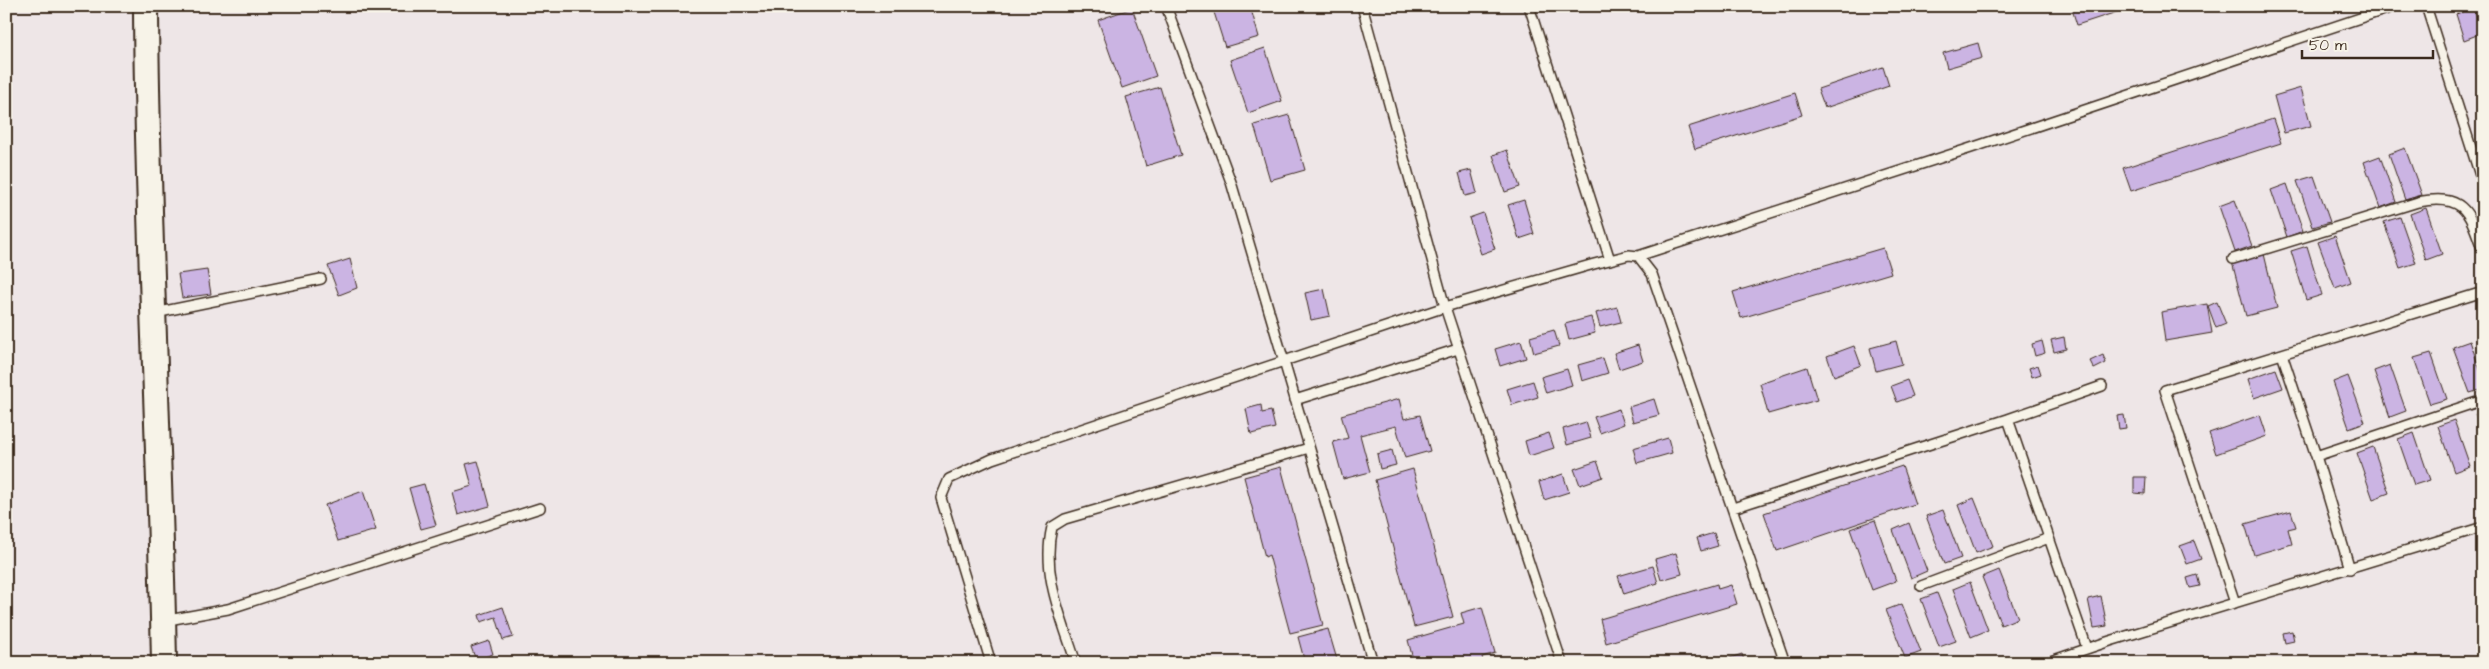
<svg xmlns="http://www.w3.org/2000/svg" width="2489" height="669" font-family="'Architects Daughter',sans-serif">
  <rect width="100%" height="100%" fill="#eee6e7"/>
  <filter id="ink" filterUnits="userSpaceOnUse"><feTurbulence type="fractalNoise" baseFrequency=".02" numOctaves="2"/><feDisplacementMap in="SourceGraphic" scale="10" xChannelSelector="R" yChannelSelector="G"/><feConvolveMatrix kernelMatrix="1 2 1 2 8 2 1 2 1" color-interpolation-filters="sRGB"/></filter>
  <g filter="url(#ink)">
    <path fill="#cbb4e3" stroke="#3b2a1e" d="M1212 6H1250L1259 37 1225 47Z
      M2071 6H2135L2077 25Z
      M1132 8 1156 76 1122 88 1098 20Z
      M2474 8 2482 33 2464 40 2456 14Z
      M1978 43 1982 58 1947 68 1943 53Z
      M1265 48 1282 101 1248 113 1230 60Z
      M1883 67 1889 86 1825 108 1818 89Z
      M1160 87 1181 155 1146 166 1126 97Z
      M2301 88 2311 126 2284 133 2274 96Z
      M1795 93 1802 115 1695 149 1688 127Z
      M1289 115 1305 170 1270 180 1254 125Z
      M2273 119 2281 143 2131 191 2123 168Z
      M2405 148 2422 195 2405 200 2389 154Z
      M1507 150 1520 187 1505 192 1493 155Z
      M2380 156 2396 202 2380 208 2364 162Z
      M1471 170 1477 193 1465 196 1459 173Z
      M2314 176 2330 222 2313 227 2297 181Z
      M2287 184 2303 231 2287 237 2271 190Z
      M1524 200 1534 234 1519 239 1508 205Z
      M2235 200 2252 246 2235 252 2219 206Z
      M2426 208 2442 254 2426 260 2410 214Z
      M1483 213 1495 249 1481 254 1469 218Z
      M2400 217 2416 263 2400 268 2384 222Z
      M2335 236 2351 282 2335 288 2318 242Z
      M2307 246 2322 295 2306 300 2291 251Z
      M1883 248 1891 273 1741 318 1733 292Z
      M2264 254 2277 308 2246 316 2232 262Z
      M350 259 357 288 339 295 328 266Z
      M207 270 211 294 182 298 178 274Z
      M1324 289 1330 316 1311 320 1305 293Z
      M2217 302 2226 324 2216 328 2208 306Z
      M2207 304 2212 333 2165 341 2161 312Z
      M1617 307 1621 322 1600 327 1596 313Z
      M1591 317 1595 333 1569 340 1565 324Z
      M1554 330 1559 346 1534 353 1530 337Z
      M2483 335V356L2476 337Z
      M2064 337 2066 349 2054 352 2051 340Z
      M1521 341 1526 358 1500 366 1495 349Z
      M1896 341 1902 364 1876 371 1870 348Z
      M2042 341 2045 353 2035 356 2032 344Z
      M2470 341 2483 379V389L2470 393 2453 347Z
      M1638 345 1643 361 1619 369 1614 353Z
      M1854 346 1861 365 1834 376 1827 356Z
      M2431 353 2447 399 2430 404 2414 358Z
      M2103 355 2106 363 2094 369 2090 361Z
      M1603 358 1608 373 1582 381 1578 365Z
      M2038 365 2041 374 2032 377 2029 368Z
      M2390 365 2406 411 2390 417 2374 371Z
      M1807 367 1817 400 1768 414 1760 383Z
      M1567 369 1572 385 1546 393 1541 377Z
      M2276 369 2283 388 2254 398 2248 379Z
      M2348 376 2365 422 2349 428 2333 382Z
      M1907 380 1913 396 1897 402 1891 386Z
      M1533 381 1538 397 1512 405 1507 389Z
      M1399 399 1404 419 1420 415 1430 451 1405 458 1396 426 1360 435 1370 472 1343 479 1333 442 1348 438 1341 415Z
      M1654 399 1659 415 1633 422 1629 407Z
      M1261 405 1262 413 1271 411 1275 428 1251 434 1246 409Z
      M1619 409 1624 424 1600 433 1594 417Z
      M2483 412V436L2475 414Z
      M2124 415 2126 428 2119 429 2117 416Z
      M2260 415 2267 436 2216 454 2209 433Z
      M2454 420 2470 466 2454 472 2438 426Z
      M1586 422 1591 438 1567 445 1563 429Z
      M1549 433 1554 448 1529 456 1525 441Z
      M2414 433 2430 480 2414 485 2398 439Z
      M1668 438 1672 453 1637 463 1633 448Z
      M2373 447 2389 493 2373 499 2357 453Z
      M1392 450 1396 465 1380 469 1377 454Z
      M478 461 490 506 458 515 452 492 472 486 466 464Z
      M1597 461 1603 477 1580 485 1574 469Z
      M1902 466 1915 504 1777 551 1764 513Z
      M1281 467 1323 625 1290 633 1269 555 1265 557 1244 477Z
      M1413 469 1453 617 1414 627 1375 480Z
      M1563 474 1569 492 1544 500 1539 482Z
      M2134 477H2146L2145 494 2134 493Z
      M424 484 436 525 421 529 409 488Z
      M363 491 376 530 338 541 325 505Z
      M1974 498 1993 546 1976 553 1958 505Z
      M1943 510 1961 558 1944 564 1926 516Z
      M2291 511 2296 527 2288 529 2292 544 2254 555 2245 524Z
      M1875 520 1896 581 1872 590 1850 529Z
      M1909 523 1927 571 1911 578 1893 530Z
      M1714 533 1718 546 1701 551 1697 538Z
      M2194 541 2201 559 2187 564 2180 546Z
      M1676 553 1682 574 1661 580 1655 559Z
      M1653 566 1658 583 1624 594 1618 576Z
      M1999 570 2018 618 2001 625 1982 577Z
      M2197 575 2200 586 2190 588 2187 578Z
      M1970 582 1988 630 1971 637 1953 589Z
      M1717 584 1718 589 1731 585 1737 604 1606 643 1600 619Z
      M1937 593 1956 641 1939 647 1921 599Z
      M2101 596 2107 626 2094 628 2088 599Z
      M1902 604 1921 652 1905 658 1886 610Z
      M503 607 513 637 503 640 496 617 481 622 479 615Z
      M1482 607 1495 653 1482 657 1484 663H1414L1408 640 1464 624 1461 613Z
      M1328 629 1338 663H1305L1298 637Z
      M2292 631 2294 641 2285 643 2283 633Z
      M489 641 493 654 476 660 471 647Z
      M1742 654 1745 663H1715Z"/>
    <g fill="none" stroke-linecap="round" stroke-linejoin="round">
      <g stroke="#3b2a1e" stroke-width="12">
        <path id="lane" d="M1166 6 1231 182 1373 663
          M1362 6 1445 307 1562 663
          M1529 6 1610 260
          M2426 6 2483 185
          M1638 256 1652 274 1785 663
          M2233 259 2418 202C2465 193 2469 212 2483 251
          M155 313 321 279
          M2282 354 2316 456 2350 569
          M1295 400 1458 349
          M2008 419 2102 386
          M2316 456 2483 400
          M1733 508 2008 419 2087 648
          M1921 586 2049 538
          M2235 603 2165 390 2483 292
          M163 621 228 609 540 508
          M991 663 941 498 949 479 992 459 1445 307 1594 264 1629 255 1638 256 1971 148 2396 6
          M1076 663C1062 619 1041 574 1052 527L1065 519 1309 448
          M2045 663 2110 641 2483 527"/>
      </g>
      <g stroke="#3b2a1e" stroke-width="28">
        <path id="secondary" d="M146 6C147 225 160 444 164 663"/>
      </g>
      <use href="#lane" stroke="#f7f3e8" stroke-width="9"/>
      <use href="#secondary" stroke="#f7f3e8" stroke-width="24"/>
    </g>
  </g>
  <rect width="2489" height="669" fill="none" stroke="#f7f3e8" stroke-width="25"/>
  <rect x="12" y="12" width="2464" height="644" fill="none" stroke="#3b2a1e" stroke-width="2" filter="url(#ink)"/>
  <path d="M2302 50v8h131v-8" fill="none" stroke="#3b2a1e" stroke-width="2.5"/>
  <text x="2309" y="50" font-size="15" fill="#3b2a1e" stroke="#f7f3e8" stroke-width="4" paint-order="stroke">50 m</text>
</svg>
